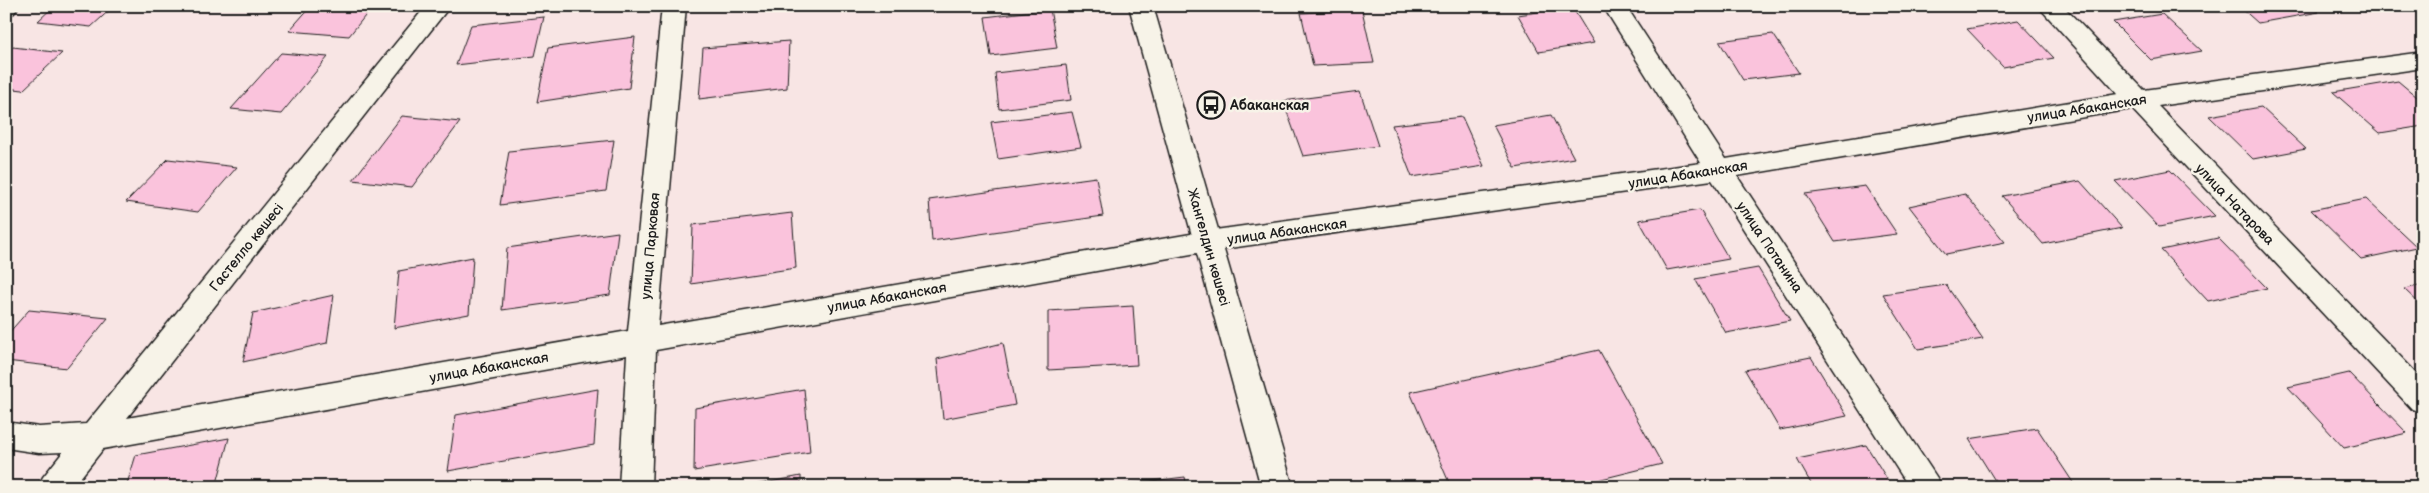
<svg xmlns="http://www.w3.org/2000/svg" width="2429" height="493" font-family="'Balsamiq Sans',sans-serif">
  <rect width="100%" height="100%" fill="#f8e5e4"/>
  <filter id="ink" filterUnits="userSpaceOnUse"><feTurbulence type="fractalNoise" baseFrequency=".02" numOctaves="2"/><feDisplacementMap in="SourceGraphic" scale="10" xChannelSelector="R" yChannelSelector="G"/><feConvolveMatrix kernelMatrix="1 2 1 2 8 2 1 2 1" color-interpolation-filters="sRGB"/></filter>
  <g filter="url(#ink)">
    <path fill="#fac3dc" stroke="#1c1c1c" d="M54 6H114L91 27 38 21Z
      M311 6H373L349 36 289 31Z
      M2239 6H2312L2319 12 2258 23Z
      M1572 7 1594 43 1539 52 1518 15Z
      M1050 9 1057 48 991 56 985 17Z
      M1362 10 1374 63 1313 66 1301 13Z
      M2162 14 2202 51 2151 60 2113 22Z
      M544 17 535 56 456 65 471 25Z
      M2018 20 2054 58 2003 67 1967 29Z
      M1773 34 1799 73 1743 80 1719 41Z
      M635 37 629 88 537 102 548 48Z
      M789 41 787 88 699 99 703 48Z
      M13 47 62 53 23 90 6 88V53Z
      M281 53 328 57 281 114 231 109Z
      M1066 65 1071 100 999 109 995 73Z
      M2398 81 2423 102V126L2380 133 2333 92Z
      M1360 91 1378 146 1303 156 1283 101Z
      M2261 107 2306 149 2253 159 2209 116Z
      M1072 112 1081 147 998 159 991 122Z
      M1551 115 1574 158 1515 168 1493 125Z
      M402 116 460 122 412 187 353 180Z
      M1462 117 1484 166 1412 177 1392 125Z
      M614 140 606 191 500 205 509 151Z
      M168 159 237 167 198 212 126 202Z
      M2170 170 2215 216 2159 227 2115 181Z
      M1096 177 1103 216 932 241 929 200Z
      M2080 181 2122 228 2043 244 2002 196Z
      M1865 186 1897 234 1835 242 1805 194Z
      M1965 194 2005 242 1946 254 1909 206Z
      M2366 199 2417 247 2361 259 2311 210Z
      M1700 210 1729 259 1667 270 1639 220Z
      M792 213 796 268 691 284 693 225Z
      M618 232 610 295 502 310 507 248Z
      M2218 238 2267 288 2208 301 2161 250Z
      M473 257 469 314 394 328 399 271Z
      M1758 268 1790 321 1726 333 1695 279Z
      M1946 285 1983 339 1918 349 1883 294Z
      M2423 285V307L2404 289Z
      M334 295 327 343 243 362 253 313Z
      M1133 306 1137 365 1048 370V311Z
      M29 310 108 318 67 368 6 361V336Z
      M1003 343 1015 405 943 419 937 359Z
      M1599 350 1662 464 1569 487H1451L1410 392Z
      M1811 357 1847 416 1780 430 1745 370Z
      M2349 373 2407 433 2344 448 2288 387Z
      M598 389 594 445 448 471 456 415Z
      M804 389 810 452 694 471 695 408Z
      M2037 428 2076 487H1999L1969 439Z
      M229 438 216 487H126L136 455Z
      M1866 445 1892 487H1813L1797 459Z
      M801 476V487H744Z
      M1185 477 1187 487H1110V486Z"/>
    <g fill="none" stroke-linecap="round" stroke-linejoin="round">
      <g stroke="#1c1c1c" stroke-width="3">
        <path id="minor" d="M6 6H19L14 13 6 16Z
          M426 6H450L127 418 628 331 662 6H686L658 326 1208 231 1701 163 1603 6H1626L1726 159 2118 94 2038 6H2063L2144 90 2423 52V68L2158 106 2423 380V413L2412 409 2132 109 1737 176 1943 487H1909L1712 180 1208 251 656 350 651 487H619L627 355 103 449 73 487H38L43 477 63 452 39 453 6 448V422L39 427 86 424Z"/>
      </g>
      <g stroke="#1c1c1c" stroke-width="3">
        <path id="major" d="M1129 6H1153L1293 487H1261Z"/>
      </g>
      <use href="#minor" fill="#f7f3e8" fill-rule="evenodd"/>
      <use href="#major" fill="#f7f3e8" fill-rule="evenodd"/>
    </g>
  </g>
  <defs>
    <g id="bus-ring" transform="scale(1.4375)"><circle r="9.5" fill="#f7f3e8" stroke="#1c1c1c" stroke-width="1.5"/><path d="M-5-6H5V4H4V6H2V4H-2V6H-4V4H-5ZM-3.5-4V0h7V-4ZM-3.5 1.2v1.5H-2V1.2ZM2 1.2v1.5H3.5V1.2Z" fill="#1c1c1c"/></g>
  </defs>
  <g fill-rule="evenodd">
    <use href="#bus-ring" x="1211" y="105"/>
  </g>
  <g text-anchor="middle" stroke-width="5" stroke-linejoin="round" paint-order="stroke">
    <g font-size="14" font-weight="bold" fill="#1c1c1c" stroke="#f7f3e8" text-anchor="start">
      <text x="1230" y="110">Абаканская</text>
    </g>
    <g font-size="14" fill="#1c1c1c" stroke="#f7f3e8">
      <text transform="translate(2087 108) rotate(-9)" y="5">улица Абаканская</text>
      <text transform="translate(1688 174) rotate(-9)" y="5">улица Абаканская</text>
      <text transform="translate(2235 204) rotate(46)" y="5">улица Натарова</text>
      <text transform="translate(1287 231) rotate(-8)" y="5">улица Абаканская</text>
      <text transform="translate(650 246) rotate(-85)" y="5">улица Парковая</text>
      <text transform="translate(246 247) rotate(-51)" y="5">Гастелло көшесі</text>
      <text transform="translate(1209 247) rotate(74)" y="5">Жангелдин көшесі</text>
      <text transform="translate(1770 247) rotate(56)" y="5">улица Потанина</text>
      <text transform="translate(887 297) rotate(-10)" y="5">улица Абаканская</text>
      <text transform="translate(489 367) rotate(-10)" y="5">улица Абаканская</text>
    </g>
  </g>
  <rect width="2429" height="493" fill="none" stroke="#f7f3e8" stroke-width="25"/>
  <rect x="12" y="12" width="2404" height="468" fill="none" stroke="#1c1c1c" stroke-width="2" filter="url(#ink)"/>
</svg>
